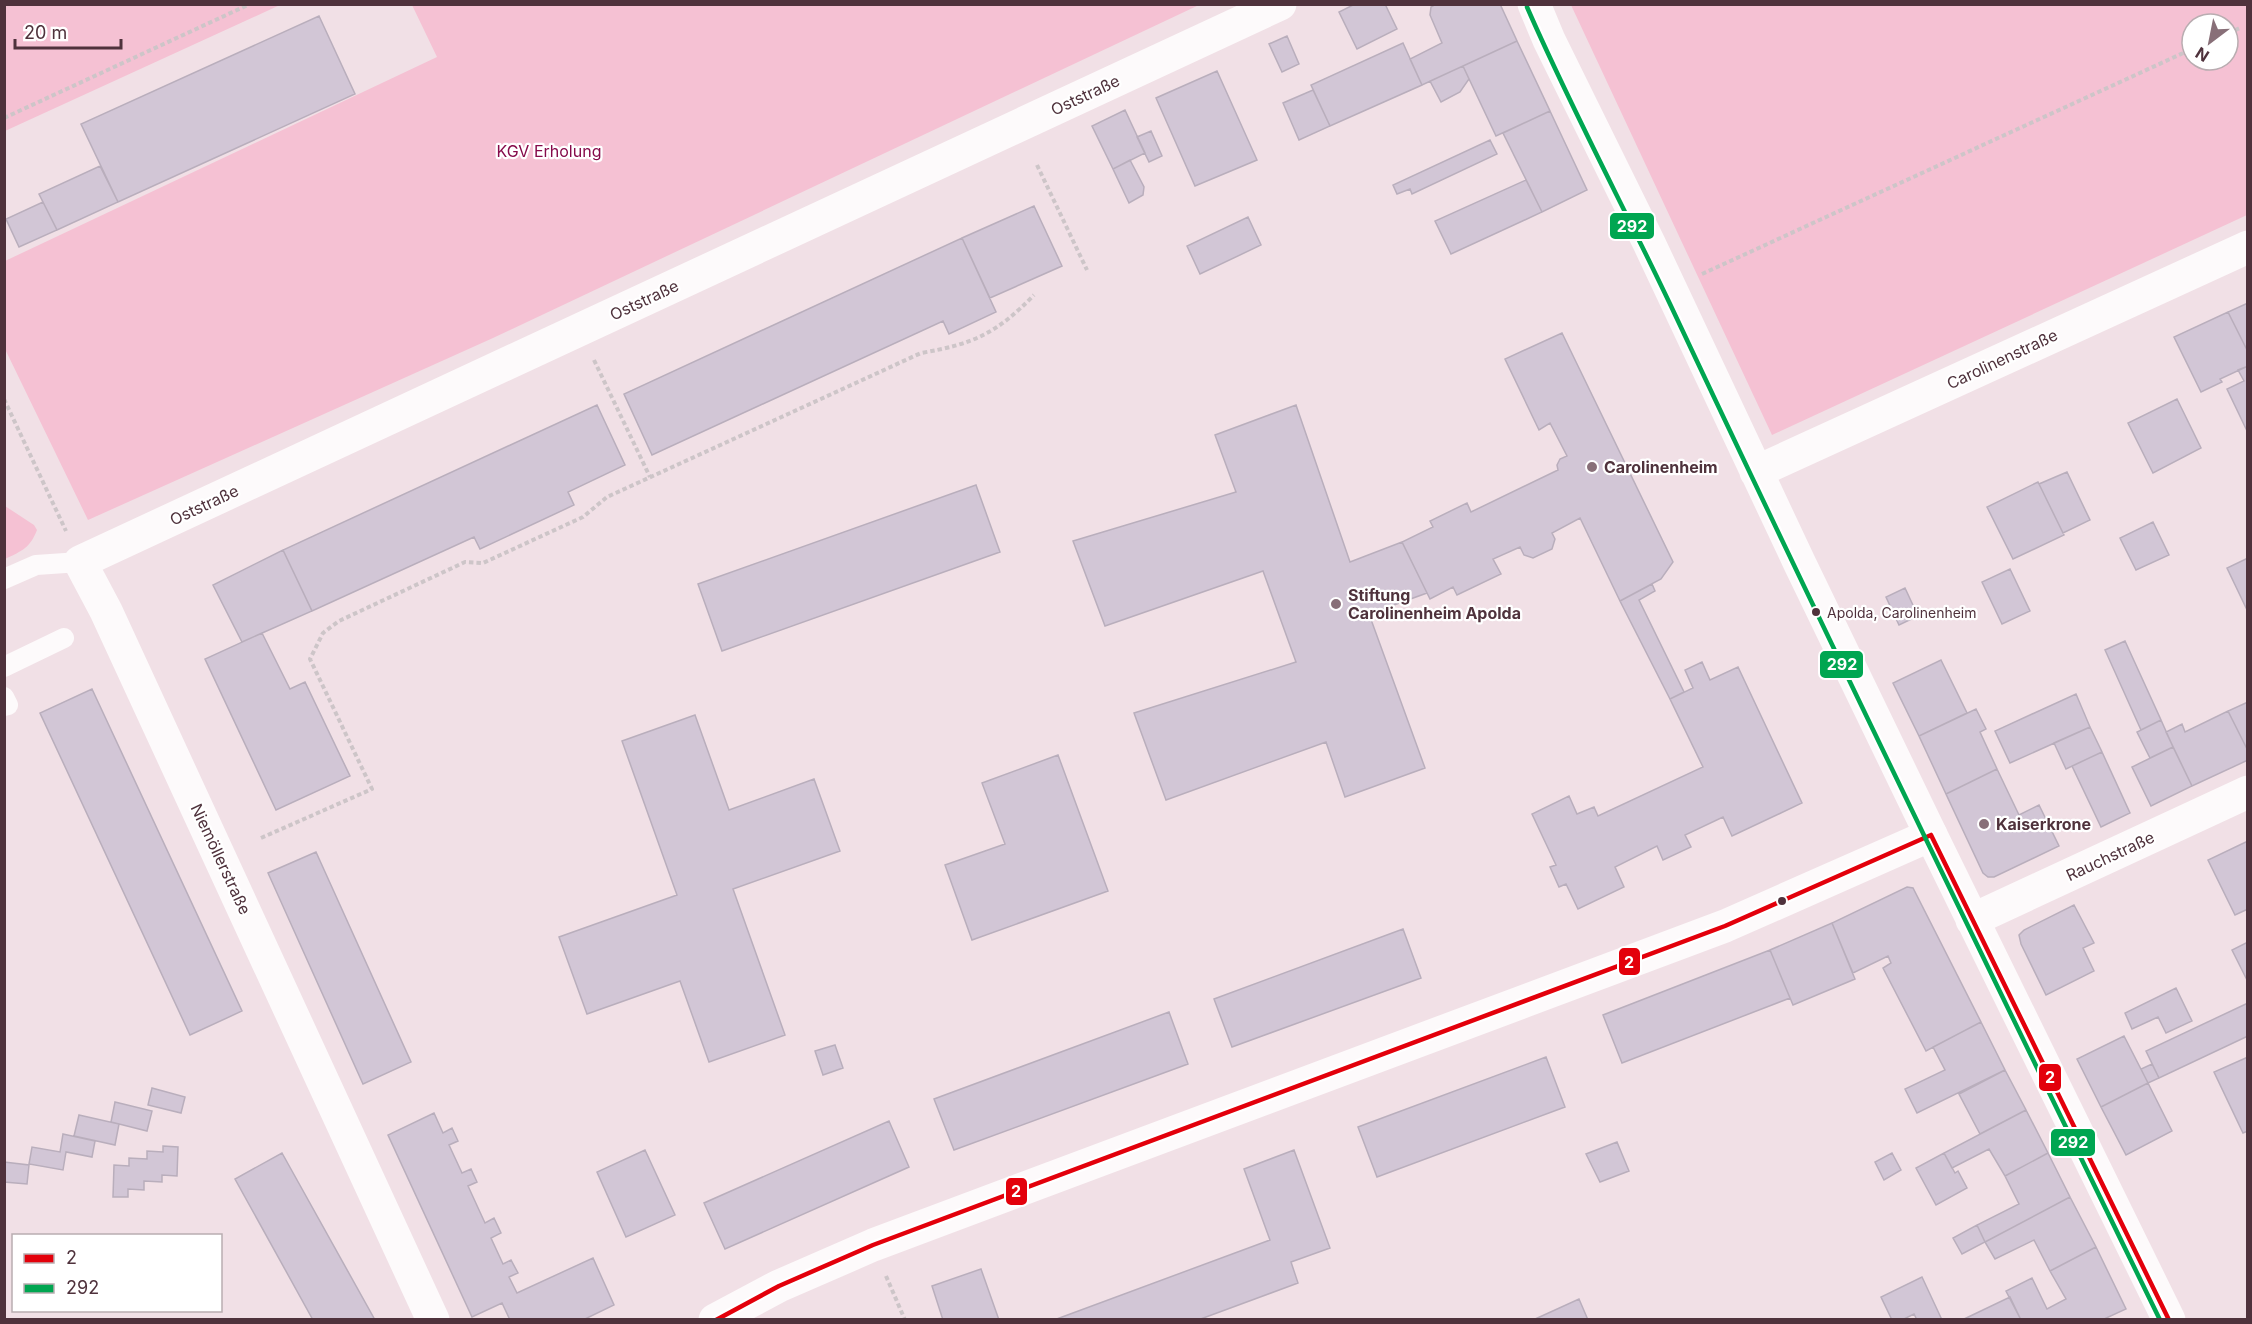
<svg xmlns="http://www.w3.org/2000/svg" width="2252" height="1324" font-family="Inter,sans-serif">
  <rect width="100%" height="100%" fill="#f1e0e6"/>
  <path fill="#f5c1d3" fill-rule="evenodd" d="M5 4H280V5L5 131Z
    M412 5H1199L493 338 88 520 5 349V261L437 57Z
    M1571 5H2247V215L1772 435ZM2192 24H2228V60H2192Z
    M5 506 34 525 37 530C30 548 22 551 5 559Z"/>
  <path fill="#d2c6d6" stroke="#b9aebc" stroke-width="1.5" d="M1355 4H1385L1397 29 1357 49 1339 12Z
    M1436 4H1500L1517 41 1422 85 1410 59 1442 43 1430 15 1431 7Z
    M319 16 355 94 118 202 81 124Z
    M1287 36 1299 64 1282 72 1269 44Z
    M1517 41 1550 111 1496 136 1463 66Z
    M1403 43 1422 85 1330 126 1311 85Z
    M1463 66 1469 79 1460 92 1441 102 1430 81Z
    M1217 71 1257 160 1195 186 1156 98Z
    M1313 90 1330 126 1299 140 1283 103Z
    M1125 110 1145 153 1113 169 1092 126Z
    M1550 111 1587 190 1542 212 1503 133Z
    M1151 131 1162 156 1149 162 1137 137Z
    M1490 140 1497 154 1412 194 1410 189 1397 194 1393 185Z
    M1130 160 1144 187 1143 195 1129 203 1113 169Z
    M100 166 118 202 57 230 39 194Z
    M1526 180 1542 212 1451 254 1435 221Z
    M43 202 57 230 19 247 6 219Z
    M1034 206 1062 266 990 298 962 238Z
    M1248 217 1261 245 1200 274 1187 246Z
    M962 238 996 312 949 334 943 321 652 455 624 394Z
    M2248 303V352L2228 312Z
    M2228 312 2248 352V366L2220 379 2222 382 2201 392 2174 337Z
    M1562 333 1673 562 1661 579 1620 601 1580 518 1552 533 1555 539 1552 549 1533 558 1524 555 1520 547 1493 559 1501 574 1457 595 1453 587 1430 599 1402 542 1433 527 1430 521 1467 503 1471 512 1558 470 1557 465 1560 459 1567 456 1550 423 1539 430 1505 359Z
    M2248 366V433L2227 389 2244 381 2238 370Z
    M2177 399 2201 448 2153 473 2128 423Z
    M597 405 625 465 568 492 574 505 480 549 474 537 312 611 283 550Z
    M1296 405 1350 562 1402 542 1427 593 1369 614 1425 768 1345 797 1326 742 1166 800 1134 713 1296 662 1263 571 1105 626 1073 541 1236 492 1215 435Z
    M2067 472 2090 520 2063 533 2039 484Z
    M2038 482 2064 535 2013 559 1987 507Z
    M976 485 1000 552 722 651 698 584Z
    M2153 522 2169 555 2136 570 2120 538Z
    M283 550 312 611 242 642 213 585Z
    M2248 558V612L2227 568Z
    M2010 569 2030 611 2002 624 1982 582Z
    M1652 584 1655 591 1639 600 1684 692 1670 699 1620 601Z
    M1905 588 1918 616 1899 625 1886 597Z
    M262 633 290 689 305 682 350 776 276 810 205 659Z
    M2125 641 2161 720 2141 730 2105 650Z
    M1941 660 1967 713 1919 736 1893 683Z
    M1702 662 1710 680 1738 667 1802 803 1732 836 1723 817 1685 835 1691 847 1663 860 1657 846 1615 867 1624 887 1578 909 1566 884 1559 887 1550 867 1556 865 1532 814 1569 796 1577 814 1594 807 1598 816 1703 767 1670 699 1693 688 1685 670Z
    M92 689 242 1011 190 1035 40 713Z
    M2076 694 2090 727 2010 763 1995 731Z
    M2248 702V751L2228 711Z
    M1976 709 1986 729 1980 732 1997 769 1946 794 1919 736Z
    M2228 711 2248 751V760L2192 786 2166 732 2182 724 2185 732Z
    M695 715 729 810 814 779 840 851 733 889 785 1035 709 1062 680 981 587 1014 559 937 677 895 622 741Z
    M2161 720 2173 747 2150 758 2137 732Z
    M2090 727 2102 752 2066 769 2054 743Z
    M2173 747 2192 786 2151 806 2132 767Z
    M2102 752 2130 813 2101 827 2072 766Z
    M1058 755 1108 891 972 940 945 865 1005 844 982 783Z
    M1997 769 2019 815 2039 805 2059 846 1994 877H1988L1983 873 1946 794Z
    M2248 841V909L2235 915 2208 860Z
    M316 852 411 1062 363 1084 268 873Z
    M1907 887 1913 888 1981 1022 1926 1051 1883 968 1891 963 1888 956 1853 973 1832 923Z
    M2074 905 2094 943 2083 948 2094 971 2046 995 2021 944 2019 935 2024 930Z
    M1832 923 1855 979 1793 1005 1770 950Z
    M1403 929 1421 978 1232 1047 1214 999Z
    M2248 942V982L2232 950Z
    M1770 950 1790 998 1622 1063 1603 1015Z
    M2176 988 2192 1021 2166 1033 2158 1017 2132 1029 2125 1013Z
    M2248 1003V1036L2159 1078 2146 1051Z
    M1169 1012 1188 1064 954 1150 934 1099Z
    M1981 1022 2005 1070 1917 1113 1905 1089 1945 1070 1933 1047Z
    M2124 1036 2148 1083 2101 1107 2077 1059Z
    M835 1045 843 1068 823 1075 815 1051Z
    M1546 1057 1565 1107 1377 1177 1358 1127Z
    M2248 1057V1131L2243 1133 2214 1072Z
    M2152 1064 2159 1078 2148 1083 2141 1069Z
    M2005 1070 2026 1110 1980 1134 1959 1094Z
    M2148 1083 2172 1131 2126 1155 2101 1107Z
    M152 1088 185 1097 181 1113 148 1105Z
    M115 1102 152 1111 147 1131 111 1122Z
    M2026 1110 2048 1153 2005 1176 1989 1149 1952 1168 1944 1153Z
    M434 1113 443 1133 452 1128 458 1141 449 1145 462 1173 471 1169 477 1182 468 1186 485 1223 494 1218 501 1233 491 1238 503 1264 511 1260 518 1273 509 1277 517 1293 593 1258 614 1305 583 1320H510L502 1303 472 1317 388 1135Z
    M79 1115 119 1124 115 1145 74 1136Z
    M889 1121 909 1167 725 1249 704 1203Z
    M63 1134 95 1141 92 1157 66 1152 63 1170 29 1164 32 1147 60 1152Z
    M1617 1142 1629 1171 1600 1182 1586 1154Z
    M163 1146 178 1147 177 1176 162 1175V1182L144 1181V1190L128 1189V1197H113L114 1165 129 1166V1158L147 1159V1151L163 1152Z
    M645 1150 675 1215 626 1237 597 1172Z
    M1294 1150 1330 1248 1291 1262 1298 1283 1198 1320H1054L1270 1240 1244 1169Z
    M282 1153 375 1320H313L235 1179Z
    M1892 1153 1901 1170 1884 1180 1875 1162Z
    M1944 1153 1955 1173 1958 1171 1967 1188 1936 1205 1916 1168Z
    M2048 1153 2070 1197 1985 1242 1977 1225 2019 1204 2005 1176Z
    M4 1162 29 1165 27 1184 4 1182Z
    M2070 1197 2096 1247 2050 1271 2034 1240 1995 1259 1985 1242Z
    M1977 1225 1985 1242 1962 1254 1953 1238Z
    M2096 1247 2126 1309 2102 1320H2021L2006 1291 2032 1278 2047 1309 2066 1299 2050 1271Z
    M981 1269 999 1320H943L932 1286Z
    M1922 1277 1942 1320H1917L1914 1314 1902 1320H1892L1881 1297Z
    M2010 1297 2021 1320H1962Z
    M1579 1299 1588 1320H1533Z"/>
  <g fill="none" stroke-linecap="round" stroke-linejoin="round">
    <path stroke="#cdc5c8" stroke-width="4" stroke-dasharray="4.5 3" stroke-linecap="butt" d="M2228 33 2240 28
      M4 118 250 4
      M1037 165 1087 270
      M1702 274 2192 49
      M594 360 650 477
      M4 399 66 531
      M261 838 372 789 310 659 323 633 339 621 465 562 483 563 583 517 607 497 921 353C973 344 996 334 1034 295
      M886 1276 905 1320"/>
    <path stroke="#fdfafb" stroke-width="20" d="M4 579 36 565 80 562
      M4 667 64 638
      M4 697 8 705 4 706"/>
    <path stroke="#fdfafb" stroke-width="33" d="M1931 835 2169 1320
      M1972 920 2248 792
      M433 1320 106 611 80 562 1280 4"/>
    <path stroke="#fdfafb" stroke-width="33" d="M1756 472 2248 247
      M715 1320 779 1286 873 1245 1725 926 1931 835 1799 562 1649 243 1549 40 1534 4"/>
    <g stroke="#fff" stroke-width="9">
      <path id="bus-1" d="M1931 835 2169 1320
        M716 1320 779 1286 873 1245 1725 926 1931 835"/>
    </g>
    <g stroke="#fff" stroke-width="9">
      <path id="bus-2" d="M1527 7C1571 108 1623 205 1670 304 1830 644 1995 982 2160 1320"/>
    </g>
    <use href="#bus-1" stroke="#e3000b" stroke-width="4.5"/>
    <use href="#bus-2" stroke="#00a651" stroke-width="4.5"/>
  </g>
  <g fill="#886f78" stroke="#fff" stroke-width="2">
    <circle cx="1592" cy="467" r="6"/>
    <circle cx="1336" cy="604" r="6"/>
    <circle cx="1984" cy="824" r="6"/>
  </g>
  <g fill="#4f323c" stroke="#fff" stroke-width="2">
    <circle cx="1816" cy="612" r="5"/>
    <circle cx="1782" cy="901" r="5"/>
  </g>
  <g text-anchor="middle" stroke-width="4.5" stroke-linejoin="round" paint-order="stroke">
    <g font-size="14" fill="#4f323c" stroke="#fff" text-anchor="start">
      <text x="1827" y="618">Apolda, Carolinenheim</text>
    </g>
    <g font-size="16" fill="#4f323c" stroke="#fff">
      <text transform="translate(1085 95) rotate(-25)" y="6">Oststraße</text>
      <text transform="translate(644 300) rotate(-25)" y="6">Oststraße</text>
      <text transform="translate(2002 359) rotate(-25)" y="6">Carolinenstraße</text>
      <text transform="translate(204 505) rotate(-25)" y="6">Oststraße</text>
      <text transform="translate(2110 856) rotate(-25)" y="6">Rauchstraße</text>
      <text transform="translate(221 859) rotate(65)" y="6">Niemöllerstraße</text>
    </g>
    <g font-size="16" fill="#850a4a" stroke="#fff">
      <text x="549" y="157">KGV Erholung</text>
    </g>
    <g font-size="16" font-weight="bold" fill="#4f323c" stroke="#fff" text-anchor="start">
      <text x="1604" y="473">Carolinenheim</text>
      <text x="1348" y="601">Stiftung<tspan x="1348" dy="18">Carolinenheim Apolda</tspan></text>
      <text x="1996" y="830">Kaiserkrone</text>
    </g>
  </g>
  <g stroke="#fff" stroke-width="2">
    <rect x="1609" y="212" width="46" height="28" rx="6" fill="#00a651"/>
    <rect x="1819" y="650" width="45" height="29" rx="6" fill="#00a651"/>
    <rect x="1618" y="947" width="23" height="29" rx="6" fill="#e3000b"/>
    <rect x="2038" y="1063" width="24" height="29" rx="6" fill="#e3000b"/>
    <rect x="2050" y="1128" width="46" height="29" rx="6" fill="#00a651"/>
    <rect x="1005" y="1177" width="23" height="29" rx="6" fill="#e3000b"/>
  </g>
  <g font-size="16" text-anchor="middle" font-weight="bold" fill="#fff">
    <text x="1632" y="232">292</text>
    <text x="1842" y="670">292</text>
    <text x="1629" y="968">2</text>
    <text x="2050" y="1083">2</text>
    <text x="2073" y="1148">292</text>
    <text x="1016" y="1197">2</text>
  </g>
  <rect width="2252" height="1324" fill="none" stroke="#4f323c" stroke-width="12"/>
  <rect x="12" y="1234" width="210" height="78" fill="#ffffff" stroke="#b9adb1" stroke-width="1.5"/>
  <rect x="24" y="1254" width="30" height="9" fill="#e3000b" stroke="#b9adb1" stroke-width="1.5"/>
  <text x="66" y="1264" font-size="18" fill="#4f323c">2</text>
  <rect x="24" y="1284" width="30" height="9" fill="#00a651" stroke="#b9adb1" stroke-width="1.5"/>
  <text x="66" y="1294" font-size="18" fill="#4f323c">292</text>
  <g transform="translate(2210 42) rotate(212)"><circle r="28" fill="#ffffff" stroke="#b9adb1" stroke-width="1.5"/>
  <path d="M0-4.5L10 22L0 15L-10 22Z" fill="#886f78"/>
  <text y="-9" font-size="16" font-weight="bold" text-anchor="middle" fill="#4f323c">N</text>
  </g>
  <path d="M15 39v9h106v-9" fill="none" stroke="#4f323c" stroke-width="3"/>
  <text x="24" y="39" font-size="18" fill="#4f323c" stroke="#ffffff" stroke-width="4.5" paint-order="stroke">20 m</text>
</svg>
